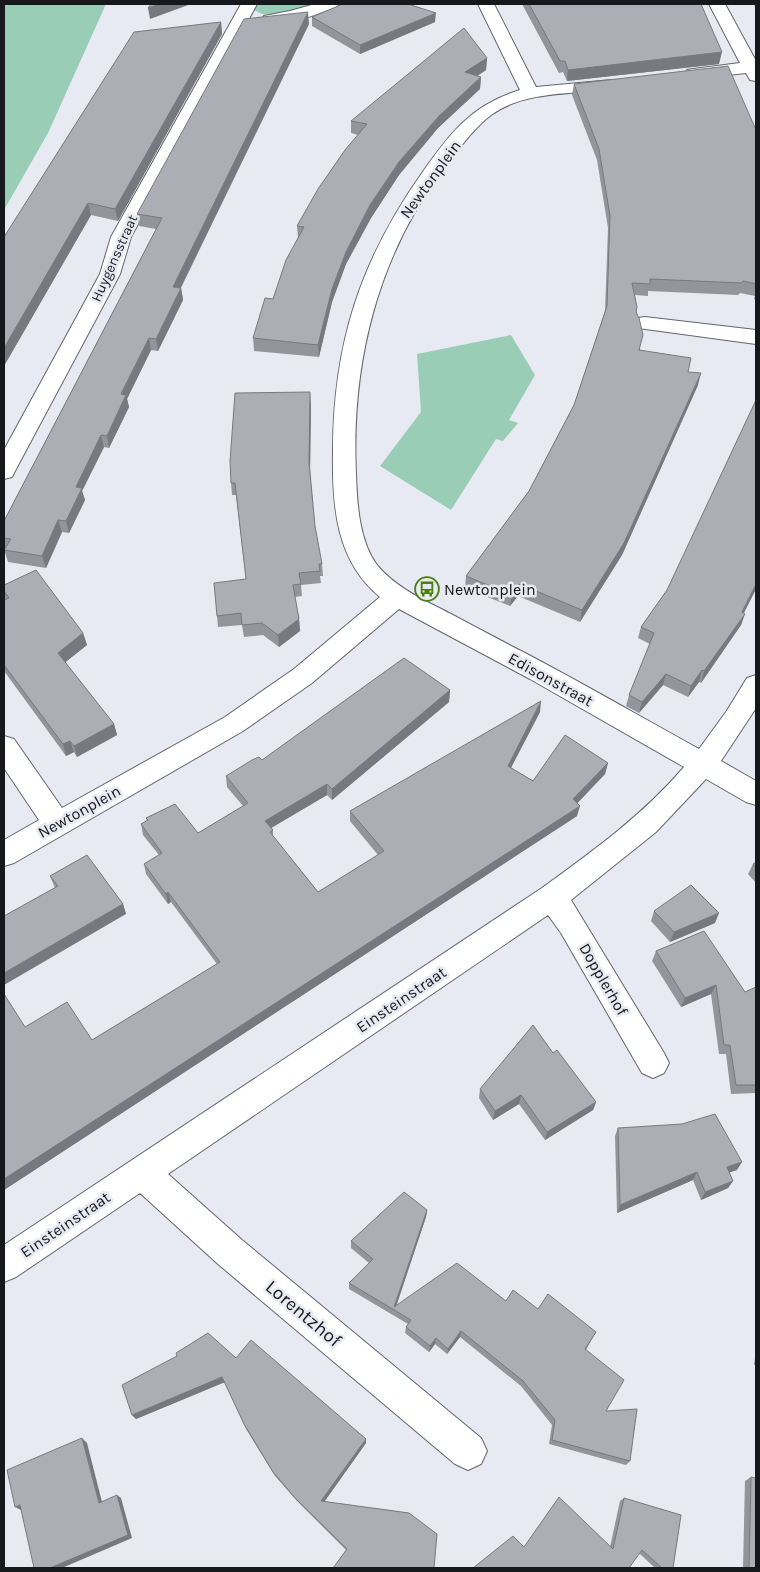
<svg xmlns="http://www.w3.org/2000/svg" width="760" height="1572" font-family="Karla,sans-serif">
  <rect width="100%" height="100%" fill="#e7eaf2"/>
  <path fill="#99cdb5" d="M4 4H106L48 133 4 210Z
    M256 4H318C300 10 271 22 254 10Z
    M511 335 535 375 509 420 518 423 503 441 496 439 451 510 380 466 421 412 417 354Z"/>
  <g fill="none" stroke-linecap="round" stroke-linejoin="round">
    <g stroke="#64666d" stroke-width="2">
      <path id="minor" d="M241 4H257L131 237 120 274 15 471 12 477 4 479V450L100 274 111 237Z
        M315 4H339L337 7C315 14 287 28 264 22L262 19 264 16 290 11Z
        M478 4H494L536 87 611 80 617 81 620 85 617 89 611 90C572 94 524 91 491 115 473 129 459 149 445 167 377 256 351 364 356 474 357 503 359 541 377 565 396 588 424 600 451 614 475 627 500 640 525 653 584 684 641 717 699 749L726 712 747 678 756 675V708L721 761 756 781V805L746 802 706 779 656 832 571 900 664 1053 669 1063 664 1073 653 1078 642 1073 561 933 548 915 168 1174 242 1240 481 1438 487 1451 481 1464 468 1470 455 1464 218 1264 140 1193 16 1277 4 1282V1245L542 888C593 851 643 815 684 767L530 679 399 609 312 683 243 731 14 863 4 866V840L39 820 4 768V736L14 739 62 808 225 717 294 669 380 597C336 561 332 506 333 452 333 345 360 261 422 173 450 133 471 105 520 90Z
        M709 4H725L756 61V81L750 80 746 73 693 79 687 78 684 74 687 70 693 69 740 63Z
        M645 317 756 330V344L638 328 635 323 638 318Z"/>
    </g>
    <use href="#minor" fill="#fff" fill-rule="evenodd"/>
  </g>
  <path fill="#94959c" d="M522 4H701L719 64 567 81 563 72 559 73Z
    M754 4H756V10Z
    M312 17 435 22 360 54 312 26Z
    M221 22 222 34 118 221 91 215 4 366V237Z
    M309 24 181 288 183 300 158 351 151 350 127 399 129 407 109 448 104 447 82 491 85 500 69 533 62 532 46 568 8 562 4 549V521L156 229 139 226 137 214Z
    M487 58 486 70 477 76 481 77 480 89 438 128 399 175 371 218 346 264 332 302 319 357 254 351 253 338 273 299 298 238 297 226 358 135 351 133V121Z
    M574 84 756 130V300L754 299 755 296 740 293 738 295 648 291V296L635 295 640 350 688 372 698 385 622 555 580 622 518 596 510 606 465 588 466 576 529 491 574 405 605 311 608 228 597 160 572 95Z
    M311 405 310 471 315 526 322 564 323 576H320L321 583 301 585 302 596 295 597 299 619 300 631 279 647 263 635 244 637 242 625 218 627 217 616 246 579 236 495H232L231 483Z
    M4 585 83 633 87 645 65 662 114 724 117 735 77 757 74 752 66 756 4 671V600H5L4 597Z
    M756 589 744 613 741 625 701 683 699 682 688 697 663 685 639 713 626 706 629 695 650 644 638 638 641 627 667 590Z
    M450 690 449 702 332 800 327 795 271 828 273 830V837L318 892 378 855 350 821V811L540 712 511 768 533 781 608 763 605 774 577 803V816L4 1190 25 1027 92 1040 217 964 171 902 168 904 146 874 144 864 159 855 143 835 141 824 147 821 146 818 198 833 243 806 227 787 226 776 262 760Z
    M756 862V883L748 874 753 864Z
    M50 876 123 904 126 914 4 916 55 888Z
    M654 911 715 923 670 942 651 921Z
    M656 951 745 992 756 987V1093L731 1094 726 1054H719L711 994 681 1007 652 961Z
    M553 1053 596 1102 593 1110 545 1140 519 1104 493 1120 479 1098 480 1089Z
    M618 1128 737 1170 729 1172 733 1181 728 1188 701 1200 693 1180 617 1213 615 1136Z
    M427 1210 426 1217 396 1305 506 1301 538 1309 596 1332 586 1350 606 1411 630 1461 626 1465 549 1444 552 1425 521 1386 460 1337 447 1354 435 1344 429 1352 405 1333 406 1327 408 1324 349 1289V1283L369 1263 351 1248V1241Z
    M756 1351V1365H754Z
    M236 1358 366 1443 324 1502 409 1513 346 1550 297 1501 275 1476 246 1429 225 1382 136 1419 132 1415Z
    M751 1477 756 1568H743L745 1481Z
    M624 1498 673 1568H655L640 1554 524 1546 610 1547 620 1501Z"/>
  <path fill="#78797f" d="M159 4H191L150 19 148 8Z
    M308 12 309 24 175 299 173 287Z
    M436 13 435 22 360 54V45Z
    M221 22 222 34 118 221 115 209Z
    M722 52 719 64 567 81 568 70Z
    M487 58 486 70 465 84V72Z
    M481 77 480 89 438 128 399 175 371 218 346 264 332 302 319 357 318 345 332 289 346 252 370 205 399 162 439 116Z
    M88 203 91 215 4 366V348Z
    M181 288 183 300 158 351 156 339Z
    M149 338 151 350 127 399 129 407 109 448 107 436 121 394Z
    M701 373 698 385 622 555 580 622 582 610Z
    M310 392 311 405 310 475 309 462Z
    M101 435 104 447 82 491 85 500 69 533 66 521 76 487Z
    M58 520 62 532 46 568 42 556Z
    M519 584 518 596 510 606 512 595Z
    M756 584V589L740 620 745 614 741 625 701 683 704 671Z
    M299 619 300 631 279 647 278 635Z
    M83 633 87 645 62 665 58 653Z
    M702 670 699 682 688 697 691 686Z
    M666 674 663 685 639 713 642 702Z
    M450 690 449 702 332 800V789Z
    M541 701 540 712 506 777 508 766Z
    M114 724 117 735 77 757 74 746Z
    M70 741 74 752 66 756 63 744Z
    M608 763 605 774 571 810 573 799Z
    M327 784V795L266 831 265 821Z
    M580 806 577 816 4 1190V1179Z
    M168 892 171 902 168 904 166 894Z
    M123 904 126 914 4 985V973Z
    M719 913 715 923 670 942 674 932Z
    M716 985 711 994 681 1007 685 998Z
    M521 1095 519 1104 493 1120 495 1111Z
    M596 1102 593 1110 545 1140 547 1132Z
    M742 1162 737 1170 722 1175 727 1167Z
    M697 1172 693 1180 617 1213 620 1205Z
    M733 1181 728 1188 701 1200 705 1192Z
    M427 1210 426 1217 395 1310 394 1307Z
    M461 1331 460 1337 447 1354 448 1349Z
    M436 1338 435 1344 429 1352 430 1346Z
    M222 1377 225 1382 136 1419 132 1415Z
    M82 1438 87 1443 103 1506 99 1503Z
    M366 1439V1443L322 1505 321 1501Z
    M117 1495 121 1498 132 1538 62 1568H50Z
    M20 1505 25 1508 21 1510 15 1507Z"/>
  <path fill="#acadb5" stroke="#78797f" d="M151 4H159L148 8Z
    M343 4H408L436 13 360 45 312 17Z
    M529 4H701L722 52 568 70 565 61H560Z
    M308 12 173 287 181 288 156 339 149 338 121 394 126 395 107 436 101 435 76 487 82 488 66 521 58 520 42 556 4 550 11 539 4 538V521L162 218 137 214 244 19Z
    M221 22 115 209 88 203 4 348V237L134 32Z
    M464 28 487 58 465 72 481 77 439 116 399 162 370 205 346 252 332 289 318 345 253 338 265 298 273 299 286 260 304 227 297 226 318 189 345 150 367 124 351 121Z
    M728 66 756 130V284L743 281 741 283 650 279V284L632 283 637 307 636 312 639 318 643 335 639 350 691 358 688 372 701 373 624 543 582 610 519 584 512 595 466 576 529 491 574 405 607 306 610 216 599 149 574 84Z
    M310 392 309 462 315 526 322 564H319L320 571 299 573 301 584 293 585 299 619 278 635 262 623 242 625 241 613 217 616 214 583 246 579 235 483H231L230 461 235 393Z
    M756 400V584L742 612 745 614 704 671 702 670 691 686 666 674 642 702 629 695 654 633 641 627 667 590Z
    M36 570 83 633 58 653 114 724 74 746 70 741 63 744 4 665V600L9 598 4 591V585Z
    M404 658 450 690 332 789 327 784 265 821 273 830 270 832 318 892 384 851 350 811 541 701 508 766 533 781 565 735 608 763 573 799 580 806 4 1179V994L25 1027 67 1002 92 1040 220 962 168 892 166 894 144 864 162 853 141 824 148 820 146 818 175 804 198 833 248 803 226 776 252 760 259 757 262 760Z
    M87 855 123 904 4 973V915V916L58 886 50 876Z
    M756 862V868L753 864Z
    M691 885 719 913 674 932 654 911Z
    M704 931 745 992 756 987V1085H736L730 1045H724L716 985 685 998 656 951Z
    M533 1025 553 1053 557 1050 596 1102 547 1132 521 1095 495 1111 480 1089Z
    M715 1114 742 1162 727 1167 733 1181 705 1192 697 1172 620 1205 618 1128 682 1124Z
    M404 1192 427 1210 394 1307 457 1263 506 1301 513 1290 538 1309 548 1294 596 1332 585 1349 624 1380 606 1411 637 1409 630 1461 552 1440 555 1420 523 1381 461 1331 448 1349 436 1338 430 1346 406 1327 411 1320 349 1283 373 1259 351 1241Z
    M208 1333 236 1358 251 1340 366 1439 321 1501 409 1513 437 1534 434 1568H333L347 1549 295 1498 273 1472 244 1424 222 1377 132 1415 122 1385 177 1356 176 1353Z
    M82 1438 99 1503 117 1495 128 1535 50 1568H34L20 1505 15 1507 7 1470Z
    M751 1477 756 1478V1568H749Z
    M559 1497 613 1549 624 1498 681 1515 673 1568H662L642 1550 629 1568H473L513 1536 524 1547Z"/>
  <defs>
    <g id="bus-ring" transform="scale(1.25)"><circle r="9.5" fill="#e7eaf2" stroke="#4c7f12" stroke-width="1.5"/><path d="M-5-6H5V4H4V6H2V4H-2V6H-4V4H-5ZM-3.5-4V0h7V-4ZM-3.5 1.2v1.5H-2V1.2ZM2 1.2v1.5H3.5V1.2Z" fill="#4c7f12"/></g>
  </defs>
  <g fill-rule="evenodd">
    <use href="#bus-ring" x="427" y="589"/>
  </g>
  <g text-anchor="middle" stroke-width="5" stroke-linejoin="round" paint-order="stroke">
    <g font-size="14" fill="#17181b" stroke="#e7eaf2">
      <text transform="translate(114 258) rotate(-66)" y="5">Huygensstraat</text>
    </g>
    <g font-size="16" fill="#17181b" stroke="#e7eaf2">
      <text transform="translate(430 179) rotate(-54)" y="6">Newtonplein</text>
      <text transform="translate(551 679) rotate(29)" y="6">Edisonstraat</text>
      <text transform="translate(79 811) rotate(-29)" y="6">Newtonplein</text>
      <text transform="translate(604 979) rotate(60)" y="6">Dopplerhof</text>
      <text transform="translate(401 999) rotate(-34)" y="6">Einsteinstraat</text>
      <text transform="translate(65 1224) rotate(-34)" y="6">Einsteinstraat</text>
    </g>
    <g font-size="16" fill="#17181b" stroke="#e7eaf2" text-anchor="start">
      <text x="444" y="595">Newtonplein</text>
    </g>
    <g font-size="19" fill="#17181b" stroke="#e7eaf2">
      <text transform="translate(304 1313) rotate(40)" y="7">Lorentzhof</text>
    </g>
  </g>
  <rect width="760" height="1572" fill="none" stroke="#17181b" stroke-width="10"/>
</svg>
